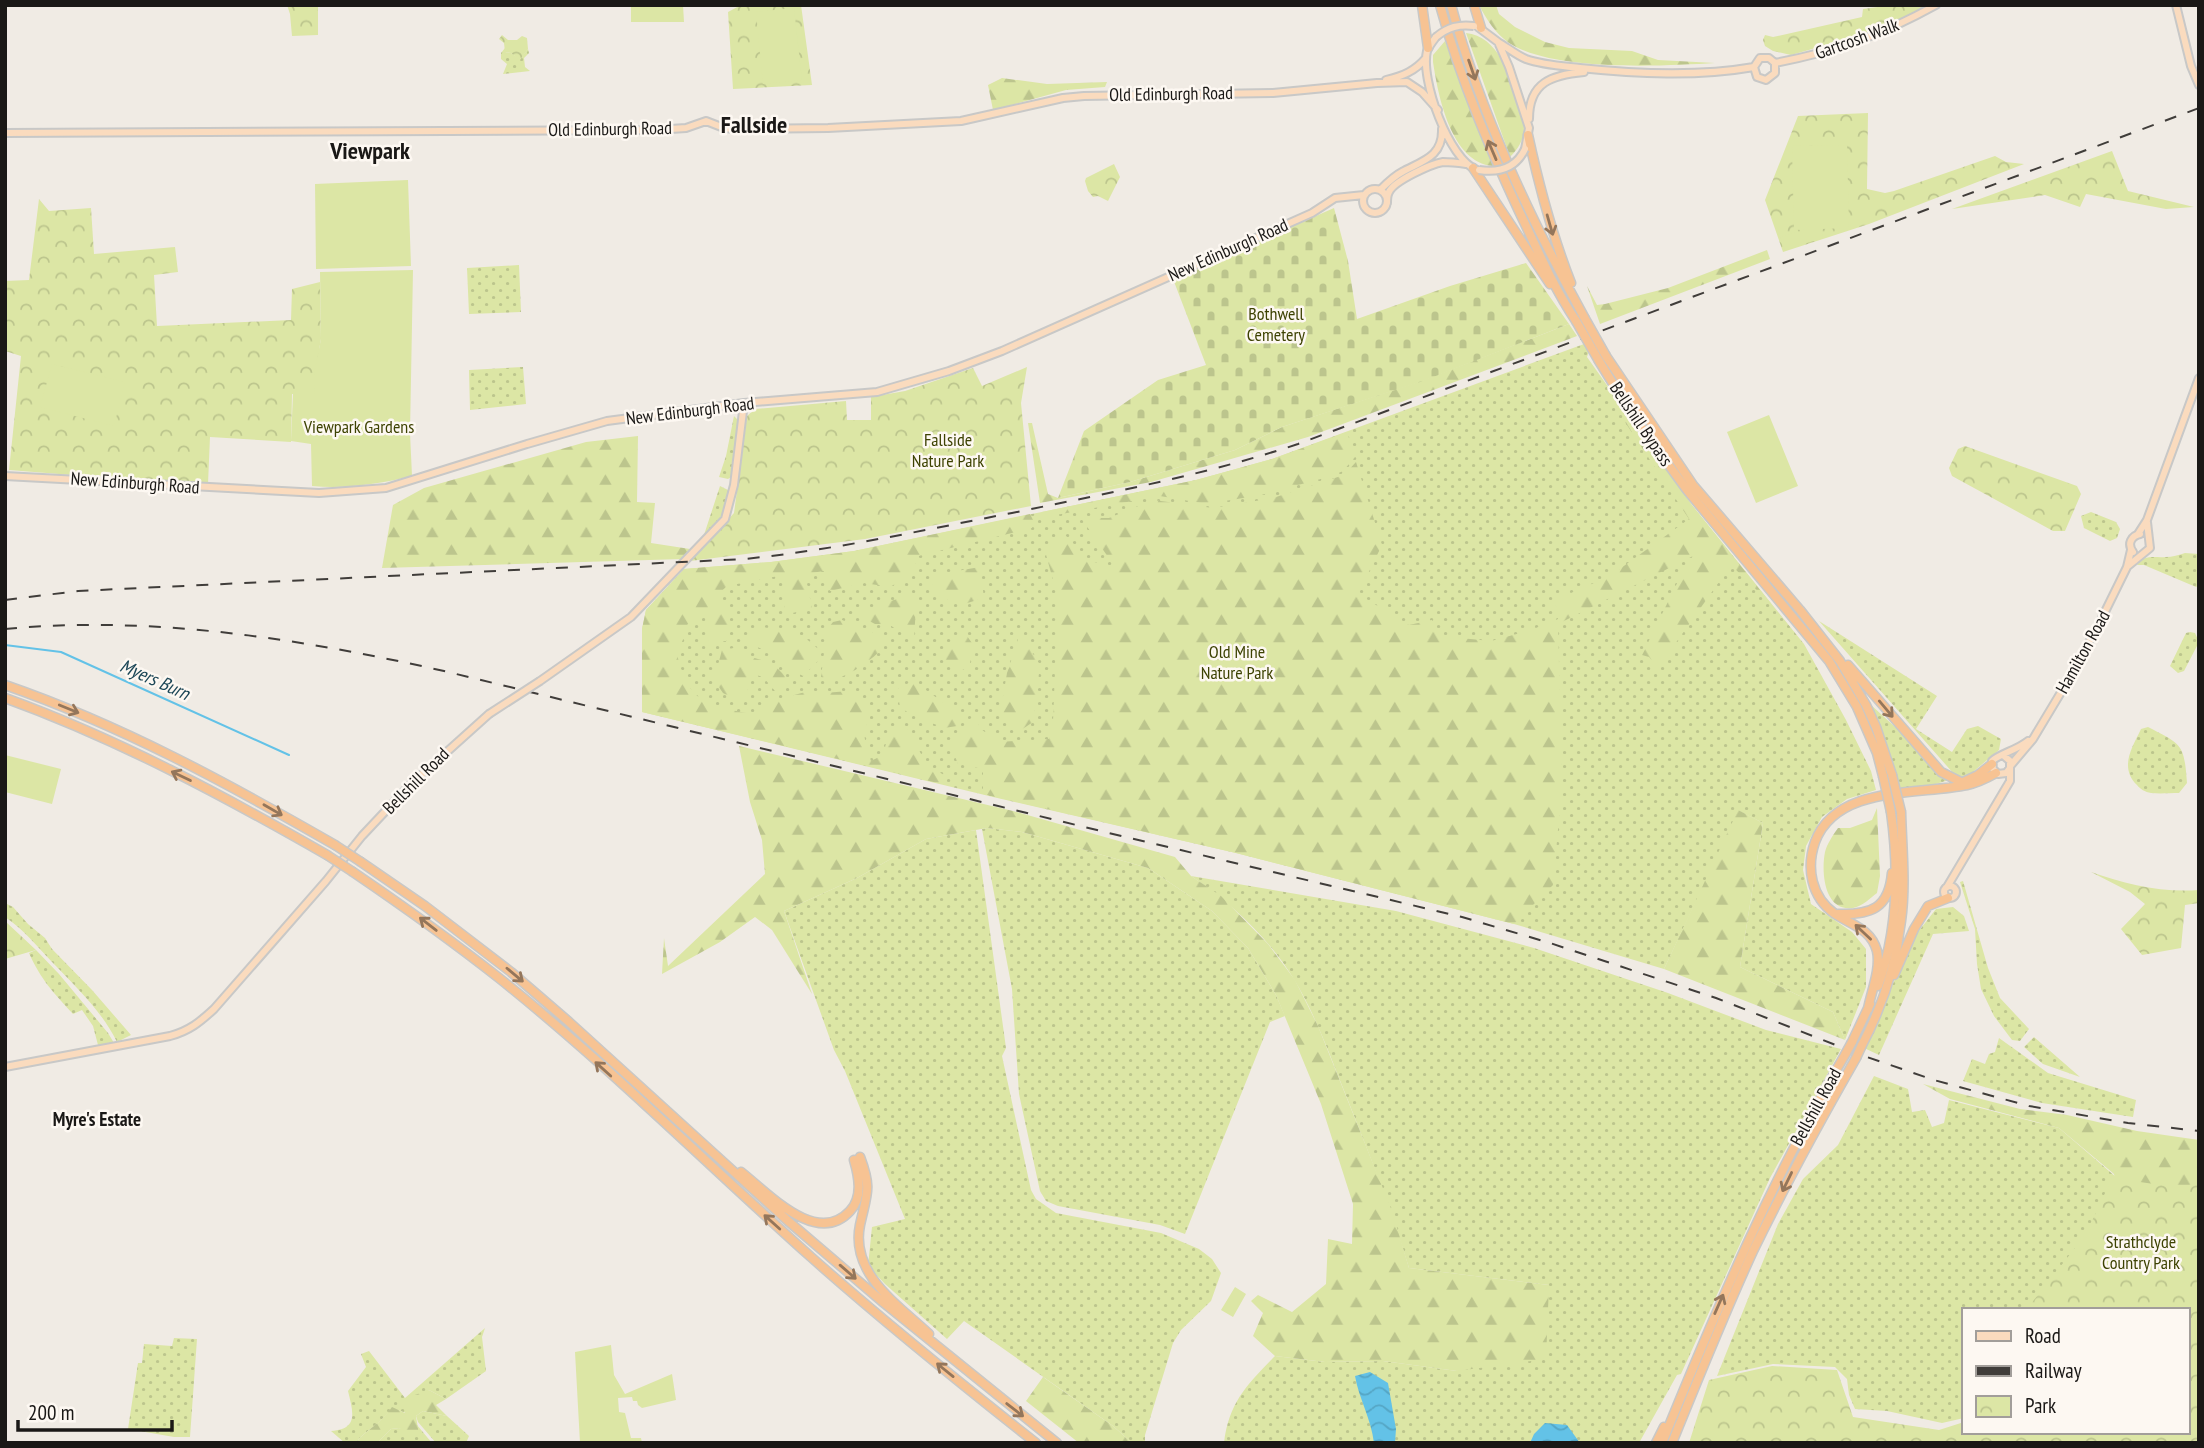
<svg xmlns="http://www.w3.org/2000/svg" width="2204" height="1448" font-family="'PT Sans Narrow',sans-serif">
  <defs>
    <pattern id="grass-dots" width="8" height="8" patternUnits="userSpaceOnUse" patternTransform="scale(1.75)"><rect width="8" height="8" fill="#dce6a5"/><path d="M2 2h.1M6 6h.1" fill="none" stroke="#bcc58d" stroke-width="1.8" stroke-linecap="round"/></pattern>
    <pattern id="forest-firs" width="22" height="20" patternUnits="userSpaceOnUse" patternTransform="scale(1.75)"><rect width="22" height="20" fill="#dce6a5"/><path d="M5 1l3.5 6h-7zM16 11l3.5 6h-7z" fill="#bcc58d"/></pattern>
    <pattern id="cemetery-stones" width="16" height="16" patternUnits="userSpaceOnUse" patternTransform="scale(1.75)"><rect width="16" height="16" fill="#dce6a5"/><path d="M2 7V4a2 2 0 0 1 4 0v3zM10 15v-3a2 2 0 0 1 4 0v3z" fill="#bcc58d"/></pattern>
    <pattern id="park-crowns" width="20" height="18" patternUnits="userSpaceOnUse" patternTransform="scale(1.75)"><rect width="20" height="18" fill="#dce6a5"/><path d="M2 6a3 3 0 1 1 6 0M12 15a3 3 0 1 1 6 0" fill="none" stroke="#bcc58d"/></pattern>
    <pattern id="water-waves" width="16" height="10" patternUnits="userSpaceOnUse" patternTransform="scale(1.75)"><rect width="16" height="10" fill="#63c2e7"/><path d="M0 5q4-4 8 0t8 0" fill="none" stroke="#55a6c5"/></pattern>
  </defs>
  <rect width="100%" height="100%" fill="#f0ebe4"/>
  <path fill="url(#grass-dots)" d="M505 48V52L511 53 520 59 528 49 529 53 524 58 525 67 530 71 503 74 507 64 501 59V53Z
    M519 265 521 312 469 314 467 268Z
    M1584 344 1589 351 1587 357 1691 504 1804 644 1846 720 1871 771 1876 790 1847 799 1822 817 1806 846 1803 870 1811 904 1852 932 1866 949V987L1845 1040 1833 1012 1740 967 1763 823 1739 811 1664 969 1514 924 1236 853 993 797 642 712V629L646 610 684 569 771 562 854 551 1196 480 1272 459Z
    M523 367 526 404 470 410 469 370Z
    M734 416 739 421 732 471 731 477 728 479 719 477 726 456Z
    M720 486 728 490C730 511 716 523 703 538Z
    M2091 512 2116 522 2120 529 2117 538 2110 541 2084 528 2081 516Z
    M2185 553 2199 554V585L2196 587 2144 565H2137C2145 554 2153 558 2166 557 2172 557 2179 555 2185 553Z
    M1819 621 1937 696 1916 729 1952 752 1967 729 1978 726 2001 739 1999 750 1961 782Z
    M2190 632 2195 633 2199 642 2184 671 2178 673 2170 666 2186 633Z
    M1871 705 1952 779 1900 795Z
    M2148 727C2183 745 2184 744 2187 783L2179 793C2170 793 2160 794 2151 793 2145 792 2140 789 2137 785 2119 767 2132 748 2141 729Z
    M987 828 1022 832 1148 868 1212 911 1248 948 1276 995 1285 1016 1270 1022 1185 1234 1160 1225 1058 1206 1046 1201 1040 1191 1019 1094 1012 989 982 829Z
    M976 830 1006 1048 1002 1056 1031 1190 1036 1199 1056 1213 1161 1233 1199 1249 1212 1259 1221 1273 1211 1301 1181 1330 1173 1343 1145 1435V1443H1132L1113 1426 964 1321 947 1339 885 1284 868 1266 872 1227 905 1219 845 1071 834 1050 784 911 857 878 926 839Z
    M1191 876 1396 911 1534 948 1668 993 1766 1030 1841 1049 1770 1178 1681 1374 1677 1375 1639 1443H1224C1229 1402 1247 1385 1275 1356L1325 1362 1383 1361 1457 1371 1549 1285 1409 1268C1391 1208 1368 1151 1345 1093 1330 1056 1316 1016 1295 981 1270 939 1231 903 1191 876Z
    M1963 881 1988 968 2000 998 2029 1029 2020 1041 2012 1040 1994 1016 1981 989 1977 964 1975 929 1960 882Z
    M5 903 13 907 28 924 45 938 52 949 92 990 131 1035 117 1042C102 1011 75 986 52 962 37 946 23 929 5 917Z
    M1953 907 1964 916 1969 931 1933 934 1879 1055 1864 1048 1914 937 1936 909Z
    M36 950 59 974 108 1033 114 1043 98 1045 93 1026 82 1010 73 1014C53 992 41 980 29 953Z
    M2034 1037 2080 1077 2043 1064 2024 1047Z
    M1999 1038 2048 1073 2136 1100 2133 1117 2042 1103 1963 1081 1972 1059 1985 1064 1989 1054 1995 1052Z
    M1874 1076 1908 1089 1912 1112 1925 1110 1932 1127 1944 1123 1949 1100 2059 1128 2116 1177 2088 1236 2031 1310H1964V1418L1942 1423 1887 1411 1855 1409 1849 1395 1847 1379 1835 1367 1773 1364 1717 1376 1778 1224 1803 1179 1838 1145Z
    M485 1328 482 1337 486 1371 446 1399 429 1390 406 1413 392 1408C382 1423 367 1429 355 1443H345L331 1431C359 1429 353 1412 348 1391L366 1367 361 1354 369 1351 405 1398Z
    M174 1338 197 1339 190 1437H174L128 1429 138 1363H142L144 1344 172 1346Z
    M423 1411 447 1416 469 1436 466 1443H436L418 1422 416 1416Z
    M417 1425 432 1443H377L391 1429 399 1428 418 1435Z"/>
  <path fill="url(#forest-firs)" d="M1479 5H1496L1499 14 1515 27 1545 42 1569 48 1632 51 1658 60 1715 63C1662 66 1554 72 1509 43 1496 34 1486 19 1479 5Z
    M1466 33C1498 36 1510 75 1517 102 1520 110 1524 120 1524 128 1524 140 1518 149 1510 157Z
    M1445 41 1493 166C1451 163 1438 95 1433 62V55Z
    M1002 78 1047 84 1107 82 1105 87 1066 90 993 110 988 85Z
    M1767 250 1770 259 1600 324 1587 286 1597 305 1605 304 1668 288Z
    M1569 324 1577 336 1308 437 1151 482 1040 503 1028 423H1032L1048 494 1058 498 1130 482 1235 450 1282 427 1424 380Z
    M1628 415 1691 504 1773 606 1731 565 1658 668 1649 657 1642 655 1684 569 1700 559 1695 555 1558 624 1562 785 1553 885 1514 924 1236 853 983 794V769L958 764 949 741 975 714 980 712 978 727 999 742 1049 739 1053 721 1058 598 1045 551 1066 536 1090 561 1115 567 1081 518H1109L1153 500 1213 508 1273 498 1344 475 1356 462 1382 545 1358 594 1409 625 1432 620 1439 636 1491 641 1531 630 1558 619 1555 600 1610 576 1689 519 1623 419Z
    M1347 432 1355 457 1343 471 1332 476 1261 495 1207 504 1160 496 1045 517 1042 512 1196 480 1272 459Z
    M638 436 637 502 655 503 651 543 690 549 683 559 382 568 393 505 424 488 586 442Z
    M1030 514 1034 522 1032 528 914 557 917 571 890 587 864 583 830 591 824 571 805 574 812 608 785 615 783 575 727 586 711 601H725L730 612 726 641 709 643 704 608 685 627 684 637 677 654C690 711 715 705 765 717L763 700 772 701 809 691 824 693 849 691 869 706 867 714 870 718C860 733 866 745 871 761L883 755 889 732 905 726 928 766 946 776 942 784 642 712V629L646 610 684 569 771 562 854 551Z
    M980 567 984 598 964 604 932 596 933 575Z
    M909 595 916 605 914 640 888 624H875L860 616 861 611Z
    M842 620 882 636 884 647C872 660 837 687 821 677L827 629 833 622Z
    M760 627C785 630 800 630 818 649L817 662 803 676 789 668 775 654 752 645 749 638V631Z
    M1020 633 1040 665 1033 722 1021 730 1000 714 1007 673Z
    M967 636 974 646 969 667 958 672 945 664 947 645Z
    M734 648 751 657 772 663 791 682 775 691 763 677 749 673 747 694 739 701 723 693 714 680 722 650Z
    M913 681 961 715 957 726 944 728 910 714 900 707 897 689Z
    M739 746 1013 811 1175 857 1191 876 1221 896 1268 944 1295 980 1318 1026 1392 1211 1409 1268 1549 1285 1546 1359 1457 1371 1383 1361 1325 1362 1275 1356 1253 1336 1263 1313 1251 1301 1258 1295 1292 1312 1326 1284 1328 1239 1352 1244 1353 1204 1321 1104 1276 995 1248 948 1212 911 1148 868 1022 832 987 828 926 839 857 878 784 911 812 994 772 930 755 917 720 942 662 974 664 938 668 966 765 874 762 840 750 802Z
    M1877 808 1880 876 1877 893C1870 898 1863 906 1853 908 1824 912 1821 872 1825 852 1827 844 1833 835 1838 828H1850L1872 820Z
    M1738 810 1763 823 1740 967 1833 1012 1845 1040 1664 969Z
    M1923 1084 2020 1109 2067 1115 2137 1131 2199 1140V1292L2116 1185 2114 1174 2059 1128 1950 1099Z
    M1043 1377 1113 1426 1132 1443H1079L1026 1401Z
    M429 1390 446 1399 436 1405 447 1416 423 1411 416 1416 419 1435 412 1436 399 1428 391 1429 377 1443H355C367 1429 382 1423 392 1407L405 1413 409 1397Z"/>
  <path fill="url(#cemetery-stones)" d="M1334 208 1348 261 1357 319 1450 286 1526 263 1569 324 1423 381 1282 427 1235 450 1130 482 1058 498 1084 431 1158 380 1206 365 1173 279Z"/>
  <path fill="url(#park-crowns)" d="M287 5H318V35L292 36 290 14Z
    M741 5H801L812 85 733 89 728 12Z
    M1892 5H1929L1876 31 1791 55 1773 51 1765 46 1763 40 1765 35 1773 37 1862 17 1863 9Z
    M502 35 508 40H517L522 36 527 38 528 49 520 60 511 53 505 52 504 43 499 39Z
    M1868 113 1867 189 1885 193 1894 191 1995 156 2006 162 2024 164 1869 224 1783 252 1765 200 1798 116Z
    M2112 151 2128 191 2194 207 2166 209 2086 194 2080 207 2045 195 1952 209Z
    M1114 164 1120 177 1108 201 1098 196 1093 197 1088 191 1085 181 1086 178Z
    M39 199 49 211 91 208 94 254 175 247 178 272 154 275 157 326 291 320 292 289 320 282 321 339 319 350 325 348 351 362 349 377 315 373V394H292L291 442 210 437 208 484 160 482 9 470 21 356 5 351V281L29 280Z
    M1027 367 1021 403 1031 506 865 539 690 561 734 513 747 416 755 409 846 401 847 420H871V397L905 391 973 368 982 386Z
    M1965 446 2077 486 2081 494 2065 531H2053L1952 476 1949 468 1958 449Z
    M2091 872C2125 884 2162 893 2199 890V903L2185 905 2181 948 2142 955 2121 929 2145 904 2130 892Z
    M5 921 36 950 5 959Z
    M2112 1178 2168 1186 2199 1185V1443H1689L1709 1380 1772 1366 1837 1370 1853 1417 1939 1430 1964 1422V1432H2188V1310H2026L2086 1234Z"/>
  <path fill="#dce6a5" d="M631 5H683L684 22H631Z
    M794 8 802 80 763 84 756 12Z
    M1847 145 1849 228 1794 230 1792 146Z
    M408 180 411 266 316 269 315 184Z
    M1795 232H1822L1823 238 1785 250 1780 237Z
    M413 270 410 433 412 476C379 484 347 489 312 486L311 444 291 441 293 394H314L315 369 321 339 320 272Z
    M52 364 125 382 114 426 40 407Z
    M1769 415 1798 486 1756 503 1727 432Z
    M5 755 61 769 52 804 5 792Z
    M1235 1287 1246 1294 1233 1317 1221 1310Z
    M611 1345 614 1375 625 1394 672 1374 676 1400 642 1408 638 1405 637 1401H633L632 1397 618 1398 619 1412 625 1413 631 1438H641L642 1443H580L575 1352Z"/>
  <path fill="url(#water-waves)" d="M1370 1372 1388 1383 1396 1429 1395 1443H1374C1371 1418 1359 1399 1355 1376Z
    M1545 1423 1567 1425 1580 1443H1530L1534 1434Z"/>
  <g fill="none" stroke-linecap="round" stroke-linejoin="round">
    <path stroke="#63c2e7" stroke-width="2" d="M5 645 61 652 289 755"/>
    <g stroke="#c8c8c7" stroke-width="10">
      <path id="major" d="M2176 5 2191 66 2199 85
        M1478 27 1498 42 1509 67 1529 128 1525 149
        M1436 37C1433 41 1429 46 1427 51 1420 79 1449 160 1477 170
        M1498 42C1507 47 1516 55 1526 59 1543 65 1562 66 1580 68 1637 74 1697 77 1754 67L1760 58H1769L1775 63C1837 51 1880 36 1936 5
        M1754 67 1757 77 1766 80 1775 73V63
        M1386 80C1403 76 1415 71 1426 58
        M1529 119C1529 82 1552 75 1584 72
        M5 133 655 130 686 128 706 121 724 128 735 129 828 128 961 121 1063 98 1084 96 1273 93 1377 83 1407 82 1422 92 1438 110
        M1363 201a12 12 0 1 1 24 0a12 12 0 1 1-24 0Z
        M1380 190C1387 183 1394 176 1402 172 1422 161 1443 157 1442 129
        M1387 203C1387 199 1387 195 1389 192 1394 181 1431 164 1443 162 1451 162 1459 163 1466 164
        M5 476 319 493 386 488 527 444 607 421 744 403 877 392 949 371 1002 351 1312 213 1335 198 1364 195
        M2138 534 2147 520 2199 378
        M2133 552C2127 544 2131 536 2140 534
        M2128 566 2150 548 2147 522
        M540 681 631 617 725 519 734 485 744 403
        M2011 765 2033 739 2063 689 2097 628 2127 567 2131 550
        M2010 768 2006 773 1998 774 1993 769 1992 761C1999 754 2017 750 2028 741
        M1944 892a6 6 0 1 1 12 0a6 6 0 1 1-12 0Z
        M1947 887 2010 781V761L2003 755
        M5 1067 170 1036C189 1031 200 1022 214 1009L326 881 362 836 410 785 489 714"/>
    </g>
    <g stroke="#c8c8c7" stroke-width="11">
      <path id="highway" d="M1422 5 1428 48
        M1440 5C1461 82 1492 154 1526 226 1541 258 1556 291 1576 321
        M1451 5C1481 115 1530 218 1584 317
        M1474 5 1481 28
        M1528 135C1539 186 1552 235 1571 283
        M1473 168 1550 284
        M1606 356 1693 485 1800 610 1840 661 1866 705 1876 727 1892 775
        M1599 361 1633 416 1687 490 1829 661 1857 707 1877 753 1883 776
        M1848 665 1941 772 1961 782
        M5 685C121 725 229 784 335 845
        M5 698C118 739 224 796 327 855
        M1963 782 1978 775 1992 764
        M361 862 425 906 511 972 569 1022 788 1221 884 1303 1057 1443
        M353 872C403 906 452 941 499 978 608 1065 707 1164 811 1257 884 1322 960 1383 1036 1443
        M1838 914C1870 915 1889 909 1892 873
        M1894 975 1914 929 1928 906 1948 898
        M1878 986C1898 930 1899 870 1891 812
        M1868 1009C1871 992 1881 969 1877 951 1871 929 1852 925 1835 914 1811 897 1806 868 1815 842 1836 785 1918 795 1967 785 1977 783 1987 778 1996 773
        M1852 1042 1870 1004
        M1862 1045C1882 1007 1896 965 1901 921 1906 886 1902 848 1901 812
        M860 1157C872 1189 867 1193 860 1225 850 1274 898 1305 929 1334
        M741 1172C769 1194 817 1247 850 1211 863 1197 859 1177 854 1160
        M1656 1443 1664 1427
        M1662 1443C1717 1308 1772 1179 1846 1053
        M1672 1443C1698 1379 1724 1314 1753 1251 1785 1185 1820 1121 1856 1058"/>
    </g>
    <use href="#major" stroke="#fadbbe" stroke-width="6"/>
    <use href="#highway" stroke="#f7c393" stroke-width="8"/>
    <path stroke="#403d3a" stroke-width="2" stroke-dasharray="12 12" stroke-linecap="butt" d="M5 600 78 591 744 559C835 550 923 530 1012 513 1109 493 1205 475 1298 444L2199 108
      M5 629C153 615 301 639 444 671L1109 833 1462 917 1550 943 1716 998 1861 1055 1934 1080 2029 1106 2128 1123 2199 1131"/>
    <g stroke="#c8c8c7" stroke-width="10" stroke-linecap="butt">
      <path id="major-bridge" d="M1436 37C1448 27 1459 24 1474 26
        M1479 170C1499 173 1516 168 1525 149
        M489 714 540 681"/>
    </g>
    <g stroke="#c8c8c7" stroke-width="11" stroke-linecap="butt">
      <path id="highway-bridge" d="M1584 317 1606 356
        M1576 321 1599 361
        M1892 775 1901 812
        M1883 776 1891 812
        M335 845 361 862
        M327 855 353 872
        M1846 1053 1852 1042
        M1856 1058 1862 1045"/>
    </g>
    <use href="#major-bridge" stroke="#fadbbe" stroke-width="6"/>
    <use href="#highway-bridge" stroke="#f7c393" stroke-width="8"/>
  </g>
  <defs><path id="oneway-shaft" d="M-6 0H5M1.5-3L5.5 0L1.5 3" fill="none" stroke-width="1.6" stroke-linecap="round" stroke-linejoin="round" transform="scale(1.75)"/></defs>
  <g stroke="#94765b">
    <use href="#oneway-shaft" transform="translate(1472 70) rotate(71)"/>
    <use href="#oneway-shaft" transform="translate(1492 150) rotate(-113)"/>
    <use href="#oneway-shaft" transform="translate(1550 225) rotate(74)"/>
    <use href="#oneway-shaft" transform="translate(69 709) rotate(22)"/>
    <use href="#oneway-shaft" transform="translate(1886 709) rotate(50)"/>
    <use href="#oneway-shaft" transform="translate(181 776) rotate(-154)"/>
    <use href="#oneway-shaft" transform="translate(273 810) rotate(30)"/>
    <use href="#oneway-shaft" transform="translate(428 924) rotate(-142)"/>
    <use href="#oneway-shaft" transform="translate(1863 932) rotate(-137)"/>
    <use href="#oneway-shaft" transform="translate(515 975) rotate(40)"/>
    <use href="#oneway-shaft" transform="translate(603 1069) rotate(-138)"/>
    <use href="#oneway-shaft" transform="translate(1787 1182) rotate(116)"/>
    <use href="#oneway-shaft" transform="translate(772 1222) rotate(-138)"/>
    <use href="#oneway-shaft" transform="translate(848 1272) rotate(41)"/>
    <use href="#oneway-shaft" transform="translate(1719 1304) rotate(-66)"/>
    <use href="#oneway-shaft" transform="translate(945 1370) rotate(-141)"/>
    <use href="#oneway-shaft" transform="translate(1015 1410) rotate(38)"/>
  </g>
  <g text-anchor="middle" stroke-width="5" stroke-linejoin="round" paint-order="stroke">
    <g font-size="18" fill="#1a1816" stroke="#fdf8f2">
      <text transform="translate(1857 39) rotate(-20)" y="6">Gartcosh Walk</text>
      <text transform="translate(1171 94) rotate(-1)" y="6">Old Edinburgh Road</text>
      <text transform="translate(610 129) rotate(-1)" y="6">Old Edinburgh Road</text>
      <text transform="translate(1228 250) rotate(-24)" y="6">New Edinburgh Road</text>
      <text transform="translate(690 411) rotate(-7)" y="6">New Edinburgh Road</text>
      <text transform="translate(1641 424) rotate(56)" y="6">Bellshill Bypass</text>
      <text transform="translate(135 483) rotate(4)" y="6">New Edinburgh Road</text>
      <text transform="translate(2083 652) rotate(-61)" y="6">Hamilton Road</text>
      <text transform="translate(416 781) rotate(-45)" y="6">Bellshill Road</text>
      <text transform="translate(1816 1107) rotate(-61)" y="6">Bellshill Road</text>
    </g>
    <g font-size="18" fill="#3d4202" stroke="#fdf8f2">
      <text x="1276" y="320">Bothwell<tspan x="1276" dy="21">Cemetery</tspan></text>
      <text x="359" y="433">Viewpark Gardens</text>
      <text x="948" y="446">Fallside<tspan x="948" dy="21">Nature Park</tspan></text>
      <text x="1237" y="658">Old Mine<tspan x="1237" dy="21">Nature Park</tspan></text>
      <text x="2141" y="1248">Strathclyde<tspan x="2141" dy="21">Country Park</tspan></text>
    </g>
    <g font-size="19" font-style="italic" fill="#1d4757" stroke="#fdf8f2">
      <text transform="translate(155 679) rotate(24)" y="7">Myers Burn</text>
    </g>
    <g font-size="19" font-weight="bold" fill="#1a1816" stroke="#fdf8f2">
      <text x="97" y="1126">Myre's Estate</text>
    </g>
    <g font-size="24" font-weight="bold" fill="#1a1816" stroke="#fdf8f2">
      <text x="754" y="133">Fallside</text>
      <text x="370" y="159">Viewpark</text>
    </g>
  </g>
  <rect width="2204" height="1448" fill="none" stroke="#1a1816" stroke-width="14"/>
  <rect x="1962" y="1308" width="228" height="126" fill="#fdf8f2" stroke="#a29e9a" stroke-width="2"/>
  <rect x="1976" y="1331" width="35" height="10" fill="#fadbbe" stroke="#a29e9a" stroke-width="2"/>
  <text x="2025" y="1343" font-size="21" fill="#1a1816">Road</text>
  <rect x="1976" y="1366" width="35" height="10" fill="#403d3a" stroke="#a29e9a" stroke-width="2"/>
  <text x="2025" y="1378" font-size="21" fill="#1a1816">Railway</text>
  <rect x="1976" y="1396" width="35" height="21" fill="url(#park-crowns)" stroke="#a29e9a" stroke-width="2"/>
  <text x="2025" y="1413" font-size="21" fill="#1a1816">Park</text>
  <path d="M18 1420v10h154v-10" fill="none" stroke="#1a1816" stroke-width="3.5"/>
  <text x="28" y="1420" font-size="21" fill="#1a1816" stroke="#fdf8f2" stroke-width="5" paint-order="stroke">200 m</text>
</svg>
